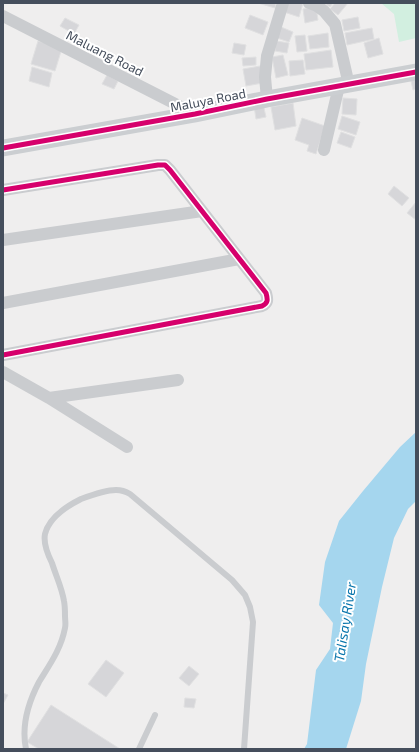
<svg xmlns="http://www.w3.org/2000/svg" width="419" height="752" font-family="'Exo 2',sans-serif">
  <rect width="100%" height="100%" fill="#efeeee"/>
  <path fill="#d2efe0" d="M381 3H416V38L399 42 394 14Z"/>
  <path fill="#a5d6ee" d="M416 432V501L408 509 394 538 382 587 366 664 361 701 346 749H304L307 744 316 670 330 649 333 623 319 605 325 562 339 521 363 491 400 447Z"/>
  <path fill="#d6d6d9" stroke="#e0e0e1" d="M258 3H276L275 8Z
    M287 3H303L299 17 284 12Z
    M324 3H333L330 7Z
    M335 3H348L338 15 330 9Z
    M316 7 318 20 305 23 303 9Z
    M250 15 268 22 263 35 245 28Z
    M358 17 360 28 344 31 342 20Z
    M65 18 79 25 74 34 60 26Z
    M281 27 293 32 289 42 277 38Z
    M372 28 374 39 347 45 345 33Z
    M328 33 329 47 310 49 308 36Z
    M305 35 307 51 297 52 295 36Z
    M379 38 383 54 368 58 364 43Z
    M38 41 62 48 55 71 31 64Z
    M276 41 289 43 287 53 275 51Z
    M234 43 246 45 244 55 232 53Z
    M331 50 333 67 306 70 304 54Z
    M283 55 288 75 276 78 272 57Z
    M256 57V65L243 66 242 58Z
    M303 60 305 74 290 76 289 61Z
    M260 66 263 83 246 86 243 69Z
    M32 67 52 73 49 87 29 81Z
    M107 75 118 81 114 89 102 84Z
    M416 80V89L413 90 411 81Z
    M343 98 357 99 356 115 342 114Z
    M293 103 296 126 275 130 271 107Z
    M263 104 266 117 256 119 254 106Z
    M342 116 360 122 356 135 338 129Z
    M302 118 325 126 316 154 307 151 309 145 295 140Z
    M341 132 355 137 351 148 337 143Z
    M394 186 409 198 402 206 388 194Z
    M416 202V220L407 213Z
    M106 660 124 673 106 697 88 684Z
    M189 666 199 674 189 686 179 678Z
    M3 693 8 695 3 704Z
    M185 698 196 699 194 708 184 707Z
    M51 705 120 749H39L27 742Z"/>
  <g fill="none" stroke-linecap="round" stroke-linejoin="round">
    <path stroke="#cacccf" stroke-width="6" d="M26 749C21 725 28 703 39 682 50 664 61 649 65 628 66 624 65 620 65 616 65 611 65 606 64 601 62 588 56 576 52 563 48 555 43 544 45 534 49 518 67 506 81 499 89 496 107 490 116 490 121 490 125 491 130 494L232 580 245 595 250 607 253 622 244 749
      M139 749 155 715"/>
    <path stroke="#cacccf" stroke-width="12" d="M309 3 317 6 324 11 335 24 349 85
      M3 16 195 114
      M267 99 265 77 267 56 283 3
      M324 150 339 86
      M3 190 158 165H165L170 170 266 293C268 300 268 303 262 306L3 355
      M3 240 202 211
      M3 303 239 259
      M3 372 49 398 127 447
      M49 398 178 380"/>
    <path stroke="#cbced1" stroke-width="17" d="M3 148 195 114 267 99 416 72"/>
    <g stroke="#fff" stroke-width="8">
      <path id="cycleway" d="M3 148 195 114 267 99 416 72
        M3 190 158 165H165L170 170 266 293C268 300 268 303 262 306L3 355"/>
    </g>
    <use href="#cycleway" stroke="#d6006c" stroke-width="5"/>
  </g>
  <g text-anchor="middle" stroke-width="4" stroke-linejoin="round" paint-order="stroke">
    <g font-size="13" fill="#454e5c" stroke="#fff">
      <text transform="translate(105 53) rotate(27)" y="5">Maluang Road</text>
      <text transform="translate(208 100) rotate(-11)" y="5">Maluya Road</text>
    </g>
    <g font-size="14" font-style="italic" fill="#0875ac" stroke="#fff">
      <text transform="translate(345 622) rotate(-81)" y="5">Talisay River</text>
    </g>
  </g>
  <rect width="419" height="752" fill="none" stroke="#454e5c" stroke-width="8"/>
</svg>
